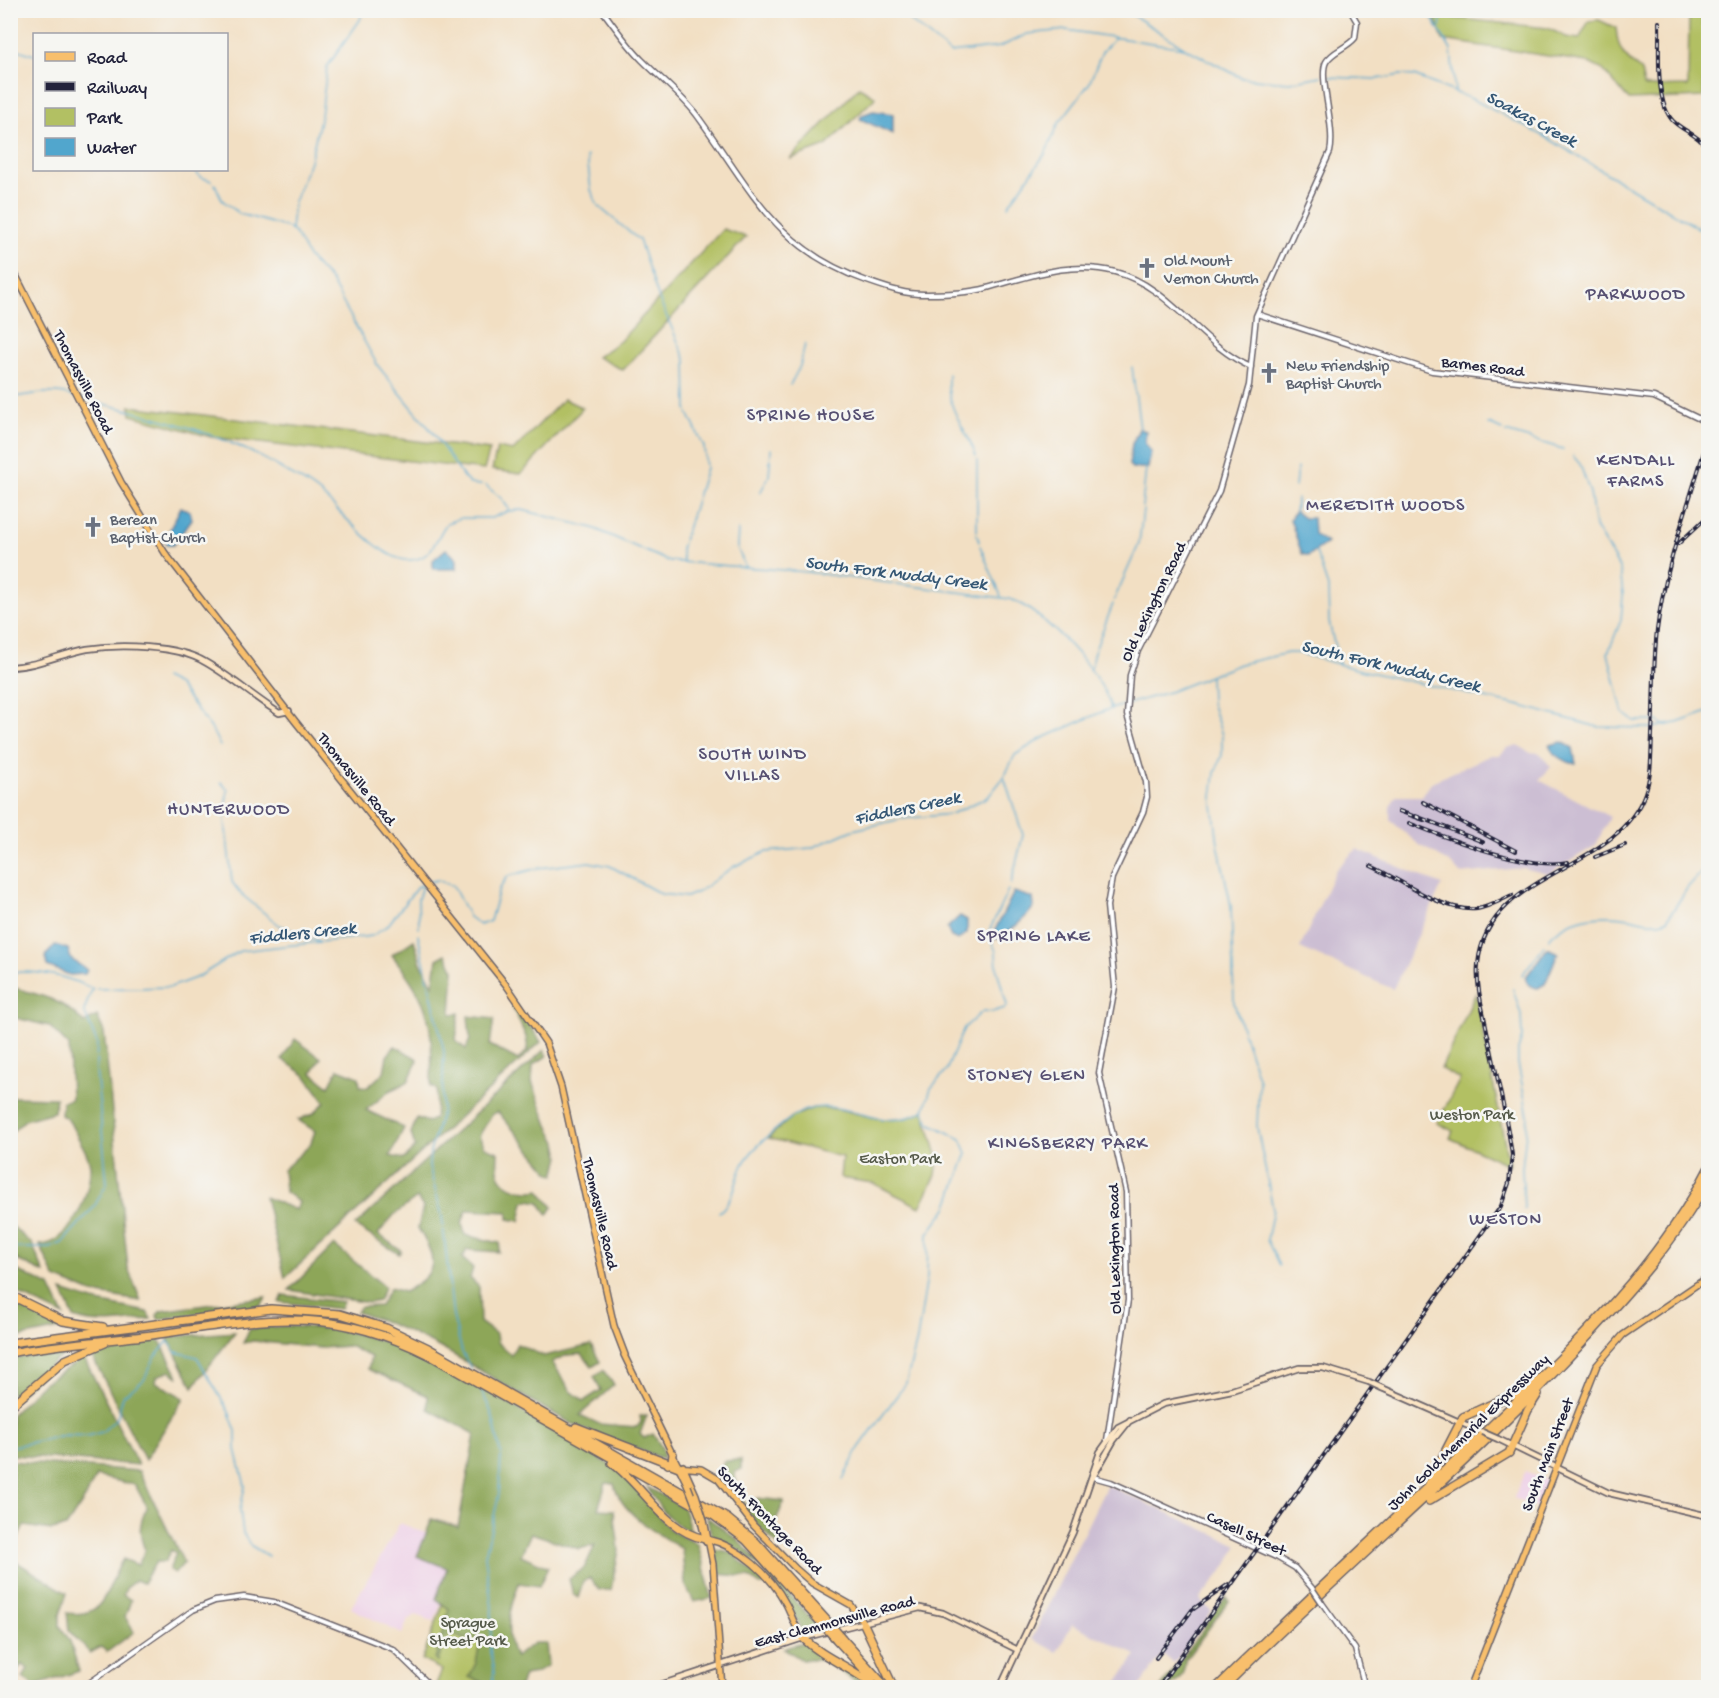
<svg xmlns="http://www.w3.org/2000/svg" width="1719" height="1698" font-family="'Gochi Hand',sans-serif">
  <rect width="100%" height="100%" fill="#f6f6f2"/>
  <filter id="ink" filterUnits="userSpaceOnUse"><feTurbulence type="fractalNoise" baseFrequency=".0167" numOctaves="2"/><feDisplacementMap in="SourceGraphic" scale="12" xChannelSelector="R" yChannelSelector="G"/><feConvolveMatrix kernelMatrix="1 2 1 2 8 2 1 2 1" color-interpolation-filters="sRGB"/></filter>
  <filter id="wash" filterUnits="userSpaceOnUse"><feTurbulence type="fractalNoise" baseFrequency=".008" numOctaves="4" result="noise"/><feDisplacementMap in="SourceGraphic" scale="24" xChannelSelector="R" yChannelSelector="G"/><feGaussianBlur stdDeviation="1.35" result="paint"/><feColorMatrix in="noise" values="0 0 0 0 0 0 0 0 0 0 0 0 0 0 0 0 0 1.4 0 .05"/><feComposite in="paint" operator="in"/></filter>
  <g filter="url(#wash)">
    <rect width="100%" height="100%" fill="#f2dfc3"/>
    <path fill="#eed0e7" d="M1525 1471 1548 1481 1537 1507 1514 1498Z
      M400 1523 463 1548 434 1622 416 1615 408 1620 402 1634 351 1608Z"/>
    <path fill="#ccbed3" d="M1518 745 1529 752 1540 753 1551 767 1539 780 1610 817 1595 846 1548 874 1523 868 1460 874 1450 863 1418 844 1390 820V807L1396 796H1422L1432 782 1491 755H1500L1507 748Z
      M1357 849 1442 885 1393 989 1300 948 1336 869Z
      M1107 1485 1238 1545 1225 1568 1200 1599 1212 1612 1174 1663 1162 1655 1139 1687H1114L1136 1655 1072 1624 1057 1652 1032 1639Z"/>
    <path fill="#b2c063" stroke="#6a714f" stroke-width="1.5" d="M1693 11H1701L1703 25 1708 27V80L1704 81V97L1629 100 1603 70 1587 62 1443 40 1434 16 1548 28 1566 37 1579 39 1589 21 1599 20 1616 28C1618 51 1623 56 1641 71L1644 87 1688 86 1689 17Z
      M859 87 876 97 826 146 790 159Z
      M723 229 746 237 623 370 597 357 620 341Z
      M564 399 583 408 521 474 492 470 497 448 513 451Z
      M130 406 490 450 484 470 211 437 131 415Z
      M1476 993 1509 1165 1450 1138 1453 1131 1437 1123 1460 1079 1441 1069Z
      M813 1108C858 1105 881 1133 924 1111L938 1159 936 1175 920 1207 873 1183 840 1178 842 1157 768 1138 792 1117Z
      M460 1559 490 1660 518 1687H435L442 1670 422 1660Z"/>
    <path fill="#8da659" stroke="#58644a" stroke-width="1.5" d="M414 940 421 963 433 985 437 959 446 954 454 970 451 1014 459 1013 456 1041 466 1049 470 1039 468 1016 494 1019 490 1045 518 1060 528 1050 526 1037 513 1008 516 1005 541 1042 285 1278 265 1197 296 1210 299 1202 285 1192 283 1170 310 1145 315 1131 298 1120 314 1113 325 1102 305 1075 282 1059 295 1039 321 1058 312 1073 329 1086 338 1069 359 1077 360 1086 368 1087 384 1072 387 1056 395 1046 418 1059 408 1082 391 1090 366 1110 404 1128 390 1156 404 1159 415 1147 411 1133 417 1118 428 1122 435 1118 437 1090 431 1086C433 1023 432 1006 392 955Z
      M11 987C42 996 61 998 84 1023L97 1016 104 1032 128 1268 141 1301 92 1293 55 1278 40 1245C71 1244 91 1193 90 1166 89 1154 80 1142 75 1132 70 1124 71 1120 61 1115L62 1102 71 1099 69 1046 49 1026 11 1017Z
      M544 1050 547 1056 533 1065 532 1082 548 1125 557 1142 560 1157 555 1175 549 1172 498 1112 492 1114 479 1136 485 1147 498 1152C498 1159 496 1170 500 1176 506 1189 526 1193 539 1190L553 1207 548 1215 539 1202 529 1200 524 1202 520 1221 508 1219V1212L467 1210 462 1223 465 1235 500 1243 499 1252 467 1250 462 1258 473 1268 470 1278 479 1287 480 1322 496 1334 497 1342 511 1355 517 1344 544 1356 591 1345 600 1362 592 1367 582 1354 567 1355 552 1362 571 1391 584 1401 601 1390 594 1377 603 1370 614 1385 580 1415 599 1424 637 1427 641 1422 640 1416 647 1415 640 1434 644 1438 653 1434 662 1448 664 1459C634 1447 602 1438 573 1424 502 1387 434 1335 356 1312L360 1307 380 1306 390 1288 404 1292C439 1273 438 1261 418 1228L423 1207 417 1198 394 1215 378 1234 401 1251 399 1254 355 1226Z
      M11 1097 56 1098 54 1112 25 1120 11 1133Z
      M11 1225 32 1244 44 1273 11 1257Z
      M334 1245 385 1287 378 1301 369 1303 289 1290Z
      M10 1267 50 1286 64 1316 11 1290Z
      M62 1291 93 1301 147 1312 151 1319C126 1321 98 1327 74 1318Z
      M283 1295 343 1302 340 1309 279 1302Z
      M266 1297 261 1306 158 1319 157 1315 161 1311Z
      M11 1300 65 1328 11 1339Z
      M283 1326C313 1327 344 1329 373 1338 449 1362 533 1419 602 1460L625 1475 671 1531 698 1544 712 1598 694 1602 685 1584 682 1549C659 1535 620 1513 614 1484L606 1483 598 1509 614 1510 619 1550 611 1590H599L590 1578 583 1582 578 1598 573 1594 569 1579 585 1567 595 1545 579 1549 531 1533 521 1555 548 1567 539 1586 519 1583C510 1608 503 1632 515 1657L534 1643H546L548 1665 536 1673 524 1675 520 1687H494L469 1677 476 1663 480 1643 477 1638 463 1639 453 1634 445 1638 438 1662 435 1660 449 1609 436 1599 447 1568 417 1556 432 1519 458 1527 475 1434 428 1409V1396L368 1369 371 1357 349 1346 321 1348 253 1341 243 1343 250 1329Z
      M235 1332 193 1387 167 1337Z
      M150 1339 160 1341 179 1378 170 1371 157 1376 156 1382 184 1398 145 1460 93 1358 95 1351 110 1345Z
      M73 1349 56 1360 11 1403V1359Z
      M84 1358 138 1465 11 1455V1415L43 1383Z
      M741 1460V1469L735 1472 736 1487H742C741 1499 742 1503 752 1509L757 1498 784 1501 771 1534 785 1542 782 1549 757 1525 717 1474 724 1461Z
      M11 1461 139 1471 184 1563 175 1573 169 1570 176 1553 171 1550 165 1562H156L143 1583 136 1580 127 1587 123 1595 131 1600 125 1617 134 1632 107 1652 101 1647 90 1653 69 1631 67 1613C107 1619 106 1587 123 1559L138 1565 145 1550C138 1533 139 1524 147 1507L135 1485 96 1476 84 1500 66 1527 52 1530 24 1526 11 1553Z
      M647 1487 683 1507 691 1531C671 1525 657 1505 647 1487Z
      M707 1517 738 1540 821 1629 803 1633C784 1593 757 1550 712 1538Z
      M715 1549 730 1552 768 1585H760L749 1577 718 1574Z
      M10 1558 67 1593 60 1615V1626L70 1641 79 1671 35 1686 23 1678 28 1669 22 1664 14 1675 11 1673Z
      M1226 1597 1229 1601 1185 1660C1185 1675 1176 1688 1161 1687Z
      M803 1643 867 1683 871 1687H864L823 1660H802L784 1648Z"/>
    <path fill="#51a6cd" stroke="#3a6484" stroke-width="1.5" d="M873 111 893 114V134L860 119 862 115Z
      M1139 429 1146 431 1145 443 1151 452 1148 468H1132L1129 465 1132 444Z
      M181 507 190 511 192 519 173 545H167L165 539Z
      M1295 511 1304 518H1313L1314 534 1327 543 1308 556 1302 554 1290 519Z
      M446 549 457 559V569H433V560Z
      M1562 742 1573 748 1576 764C1565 762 1553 756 1549 745Z
      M1014 892 1033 898 1034 906C1029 916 1005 936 996 939L992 936Z
      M960 916 967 920V933L958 940 951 937 947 928Z
      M55 945 68 949 71 959 87 970 85 974 70 975 47 966 45 957Z
      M1547 948 1558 953 1545 984 1538 988C1531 987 1526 985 1526 977Z"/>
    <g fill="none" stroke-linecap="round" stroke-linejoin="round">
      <path stroke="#51a6cd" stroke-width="1.5" d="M897 10 950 53 1000 47 1027 34 1066 30 1185 48
        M1125 10 1185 48 1242 78 1290 82 1321 76
        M1427 10 1451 50 1455 92
        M1440 27 1442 10
        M10 47 34 55
        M1328 77 1377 79 1401 75 1414 76 1472 99 1546 137 1708 234
        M587 156 591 190 598 206 639 240 659 299 686 360 687 410
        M195 170 200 177 212 181
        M215 184 222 200 240 214 286 227 295 233 309 258 331 281 378 366 434 434 464 478 470 484 481 485
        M1008 206 1045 154 1059 123 1089 84 1102 52 1115 38
        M291 229 294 202 310 161 321 116 327 67 360 20 363 10
        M1132 367 1140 429
        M948 374C946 412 965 424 976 456
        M790 385 800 366 805 344
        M10 398C31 394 55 389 75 397
        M81 398C150 416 221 431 282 469 295 478 309 483 321 494 340 511 380 558 406 560 432 562 435 539 447 523L461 518H492L508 511 522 510 593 528 668 561 807 572 1010 599C1043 611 1103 674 1111 708
        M1489 424 1502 430
        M1506 432 1563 449
        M1573 456 1580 464 1590 493 1595 527 1620 569 1623 595 1621 620 1608 653 1623 713 1635 721H1658L1664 725
        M977 460V531
        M485 485 501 498 509 509
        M1295 487 1297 468
        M760 493 769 476 771 449
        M1142 507 1146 468
        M1295 512 1297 498
        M738 530 737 547 745 566
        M977 534 979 542
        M980 546 1001 596
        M1316 552 1328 587 1329 622 1339 664
        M683 562 681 549 706 468 704 447 688 413
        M1114 600 1139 544 1143 510
        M1091 669 1093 655 1113 604
        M1210 676 1211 702 1222 735V755L1215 773 1212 797 1218 844 1231 906 1234 1003 1259 1081 1257 1127 1273 1209 1267 1240 1279 1265
        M164 678 178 685 211 728 220 746
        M1004 777 1023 835 1011 884
        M221 782 228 790 224 812 232 882 241 894 279 925 321 942
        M428 882 438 880 453 886 469 917 480 925 490 921 499 889 508 876 539 868 589 862 610 866 661 894 686 897 698 892 733 867 766 852 811 848 853 830 901 819 951 814 988 797 1004 777 1015 755 1041 739 1104 711 1169 692 1240 664 1288 653H1299L1356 669 1521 706 1598 727 1651 728 1677 723 1708 712
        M419 928 418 899 422 886
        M418 935 444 1051 442 1111 430 1152 429 1166 442 1216 453 1316 462 1352 471 1369
        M1549 939C1568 916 1601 913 1630 918 1643 921 1654 925 1667 920L1688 887 1708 865
        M10 973C38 969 69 977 93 989
        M1522 975 1544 946
        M97 989 171 987 198 977 240 951 372 936 388 925 418 886 423 885
        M1513 989 1521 1014 1522 1037 1518 1050V1063L1528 1116 1522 1168 1524 1209
        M1701 1170 1708 1136
        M719 1212C735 1200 735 1180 744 1163 752 1148 789 1116 806 1110 847 1096 880 1136 923 1111
        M10 1248H49L62 1243 94 1207 107 1183 96 1069 97 1043 84 1011 92 989
        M480 1387 492 1414 501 1455 499 1494 485 1556 492 1607 490 1651 494 1673 491 1688
        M10 1447 66 1435 88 1436 102 1432 117 1418 123 1396 144 1380 154 1359 168 1341 176 1352 197 1357 229 1412 236 1431V1449L245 1486 240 1510 243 1533 250 1545 268 1556
        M843 1479 859 1448 906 1383 917 1340 927 1277 928 1234 947 1208 967 1153 961 1139 929 1123 924 1111 931 1088 946 1071 964 1028 983 1011 992 1012 1005 1008 1007 1005 997 970 996 951 988 934 1008 890"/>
    </g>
  </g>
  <g filter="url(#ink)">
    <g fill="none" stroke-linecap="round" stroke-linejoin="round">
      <g stroke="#6b646b" stroke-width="7">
        <path id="tertiary" d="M602 10C615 27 627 45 642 60 660 78 680 94 696 114 750 187 774 249 867 281 887 288 906 295 928 294 948 294 968 293 987 288 1029 277 1070 260 1115 272 1171 286 1200 345 1251 367
          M1257 314 1432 371 1654 397 1708 423
          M1107 1440 1128 1300 1126 1192 1099 1073 1115 987 1107 906 1112 878 1143 812 1147 797 1146 782 1127 715 1130 675 1138 651 1219 491 1249 385 1256 316 1330 152C1336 127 1318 77 1326 62 1332 51 1347 48 1355 38L1357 22 1350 10
          M1093 1477 1111 1482 1278 1558 1295 1568 1312 1588
          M1322 1603 1355 1649 1365 1688
          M82 1688 193 1610 215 1601 244 1597 274 1602 393 1649 433 1688"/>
      </g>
      <g stroke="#6b646b" stroke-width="8">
        <path id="secondary" d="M10 667C37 666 61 654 87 649 119 644 177 645 205 662 228 675 248 692 270 707L279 713 289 711
          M1382 1388 1482 1432
          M1498 1439 1609 1493 1708 1516
          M1093 1477 1114 1440 1130 1420
          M651 1688 803 1638 920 1608 943 1613 1018 1650
          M1000 1688 1073 1532 1100 1452 1118 1427 1163 1404 1232 1390 1299 1368H1323L1369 1382"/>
      </g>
      <g stroke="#6b646b" stroke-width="8">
        <path id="primary" d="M10 264 121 482 165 553 295 721 507 986 546 1043 561 1087 614 1326 625 1355
          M624 1355 688 1486
          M683 1466 696 1495
          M679 1467 701 1469 718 1479 754 1526 796 1569 812 1583 851 1605 864 1624
          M700 1517 706 1542
          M704 1520 713 1564 722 1688
          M707 1539C739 1546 771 1575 786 1604 792 1615 795 1628 803 1638
          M1470 1688 1597 1365 1623 1335 1708 1277"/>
      </g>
      <g stroke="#6b646b" stroke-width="10">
        <path id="motorway" d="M10 1295 63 1321 103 1327
          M10 1343 271 1309 340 1314 386 1328 428 1348 727 1518 756 1542 830 1624
          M10 1353C57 1344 105 1341 152 1335 261 1320 325 1303 429 1355L714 1516 746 1540 824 1626
          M10 1407 65 1360 105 1343
          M576 1427 679 1467
          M612 1463C644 1486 664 1531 705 1539
          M668 1464 672 1462 673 1454
          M1429 1483 1463 1417 1525 1389
          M1429 1501 1509 1453 1528 1410 1538 1394
          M864 1624 894 1688
          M803 1638C824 1659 854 1668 877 1688
          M842 1638 887 1688
          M836 1639 873 1679
          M1216 1688C1309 1597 1406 1509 1499 1418 1576 1344 1659 1265 1708 1169
          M1223 1688C1341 1570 1470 1464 1583 1342 1629 1292 1676 1241 1708 1181"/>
      </g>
      <use href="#tertiary" stroke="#fff" stroke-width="4"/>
      <use href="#secondary" stroke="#fce5c4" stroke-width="4.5"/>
      <use href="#primary" stroke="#f8bf6c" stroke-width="5"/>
      <use href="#motorway" stroke="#f8bf6c" stroke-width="7"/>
      <g stroke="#22223b" stroke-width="4">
        <path id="rail" d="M1659 22C1660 49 1654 101 1673 121 1684 132 1700 135 1708 150
          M1678 544 1708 516
          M1423 802 1516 851
          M1399 811 1424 820
          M1416 816 1483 842
          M1409 823C1446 838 1530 871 1568 862
          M1595 857 1625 845
          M1371 866C1400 879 1444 913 1477 909 1489 907 1501 900 1512 895
          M1156 1658 1192 1610 1229 1584
          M1158 1688 1501 1206 1509 1183 1512 1155C1506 1112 1495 1069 1486 1026 1482 1006 1476 985 1478 964 1487 869 1616 874 1645 793 1652 774 1651 754 1652 734 1654 700 1653 665 1657 630 1665 565 1690 501 1708 438"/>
      </g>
      <use href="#rail" stroke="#f6f6f2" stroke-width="1.5" stroke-dasharray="4.5" stroke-linecap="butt"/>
      <g stroke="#6b646b" stroke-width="7" stroke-linecap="butt">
        <path id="tertiary-bridge" d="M1312 1588 1322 1603"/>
      </g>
      <g stroke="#6b646b" stroke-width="8" stroke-linecap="butt">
        <path id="secondary-bridge" d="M1369 1382 1382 1388
          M1482 1432 1498 1439"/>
      </g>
      <g stroke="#6b646b" stroke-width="8" stroke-linecap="butt">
        <path id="primary-bridge" d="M688 1486 700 1517
          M696 1495 704 1520"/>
      </g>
      <g stroke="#6b646b" stroke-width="10" stroke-linecap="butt">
        <path id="motorway-bridge" d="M830 1624 842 1638
          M824 1626 836 1639"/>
      </g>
      <use href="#tertiary-bridge" stroke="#fff" stroke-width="4"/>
      <use href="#secondary-bridge" stroke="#fce5c4" stroke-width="4.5"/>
      <use href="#primary-bridge" stroke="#f8bf6c" stroke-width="5"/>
      <use href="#motorway-bridge" stroke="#f8bf6c" stroke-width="7"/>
    </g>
  </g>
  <defs>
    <g id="church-bare" transform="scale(1.62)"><path d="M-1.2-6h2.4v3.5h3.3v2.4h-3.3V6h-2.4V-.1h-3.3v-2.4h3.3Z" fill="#6b7280" stroke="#f6f6f2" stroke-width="2.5" paint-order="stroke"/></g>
  </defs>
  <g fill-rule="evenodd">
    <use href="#church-bare" x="1147" y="268"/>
    <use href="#church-bare" x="1269" y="373"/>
    <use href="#church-bare" x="93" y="527"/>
  </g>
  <g text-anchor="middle" stroke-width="5" stroke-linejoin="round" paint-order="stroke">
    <g font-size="16" fill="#5b616d" stroke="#f6f6f2" text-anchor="start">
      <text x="1164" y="265">Old Mount<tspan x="1164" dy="18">Vernon Church</tspan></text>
      <text x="1286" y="370">New Friendship<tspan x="1286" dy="18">Baptist Church</tspan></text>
      <text x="110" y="524">Berean<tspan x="110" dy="18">Baptist Church</tspan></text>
    </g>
    <g font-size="16" fill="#22223b" stroke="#f6f6f2">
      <text transform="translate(1483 365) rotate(7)" y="6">Barnes Road</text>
      <text transform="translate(85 381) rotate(63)" y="6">Thomasville Road</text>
      <text transform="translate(1152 601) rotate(-64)" y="6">Old Lexington Road</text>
      <text transform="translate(358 778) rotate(51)" y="6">Thomasville Road</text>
      <text transform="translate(602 1213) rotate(77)" y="6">Thomasville Road</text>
      <text transform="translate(1113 1249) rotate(-91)" y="6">Old Lexington Road</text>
      <text transform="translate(1467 1431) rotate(-44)" y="6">John Gold Memorial Expressway</text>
      <text transform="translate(1546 1454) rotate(-69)" y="6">South Main Street</text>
      <text transform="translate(771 1519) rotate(46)" y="6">South Frontage Road</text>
      <text transform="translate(1247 1532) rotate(25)" y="6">Casell Street</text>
      <text transform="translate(834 1620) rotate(-15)" y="6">East Clemmonsville Road</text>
    </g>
    <g font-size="16" fill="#545949" stroke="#f6f6f2">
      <text x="1472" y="1119">Weston Park</text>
      <text x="900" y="1163">Easton Park</text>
      <text x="468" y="1627">Sprague<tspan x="468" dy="18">Street Park</tspan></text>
    </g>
    <g font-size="18" font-style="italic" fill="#355775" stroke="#f6f6f2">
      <text transform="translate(1532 118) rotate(28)" y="6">Soakas Creek</text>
      <text transform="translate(896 572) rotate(7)" y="6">South Fork Muddy Creek</text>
      <text transform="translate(1391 665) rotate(13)" y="6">South Fork Muddy Creek</text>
      <text transform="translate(907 807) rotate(-12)" y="6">Fiddlers Creek</text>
      <text transform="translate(302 932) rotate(-6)" y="6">Fiddlers Creek</text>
    </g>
    <g font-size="18" letter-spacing="1.5" fill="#575072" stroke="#f6f6f2">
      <text x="1636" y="299">PARKWOOD</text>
      <text x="811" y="420">SPRING HOUSE</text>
      <text x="1636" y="465">KENDALL<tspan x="1636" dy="21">FARMS</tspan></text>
      <text x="1386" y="510">MEREDITH WOODS</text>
      <text x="753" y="759">SOUTH WIND<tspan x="753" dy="21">VILLAS</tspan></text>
      <text x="229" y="814">HUNTERWOOD</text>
      <text x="1034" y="941">SPRING LAKE</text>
      <text x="1027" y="1080">STONEY GLEN</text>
      <text x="1068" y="1148">KINGSBERRY PARK</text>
      <text x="1506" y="1224">WESTON</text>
    </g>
  </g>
  <rect width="1719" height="1698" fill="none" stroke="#f6f6f2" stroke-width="36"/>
  <rect x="33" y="33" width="195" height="138" fill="#f6f6f2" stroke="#a1a1a9" stroke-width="1.5"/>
  <rect x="45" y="52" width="30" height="9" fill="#f8bf6c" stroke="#a1a1a9" stroke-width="1.5"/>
  <text x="87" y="63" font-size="18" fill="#22223b">Road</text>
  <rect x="45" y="82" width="30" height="9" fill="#22223b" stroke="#a1a1a9" stroke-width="1.5"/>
  <text x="87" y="93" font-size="18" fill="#22223b">Railway</text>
  <rect x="45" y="108" width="30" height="18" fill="#b2c063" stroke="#a1a1a9" stroke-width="1.5"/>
  <text x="87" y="123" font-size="18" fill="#22223b">Park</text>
  <rect x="45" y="138" width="30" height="18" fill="#51a6cd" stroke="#a1a1a9" stroke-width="1.5"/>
  <text x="87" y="153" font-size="18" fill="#22223b">Water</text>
</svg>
